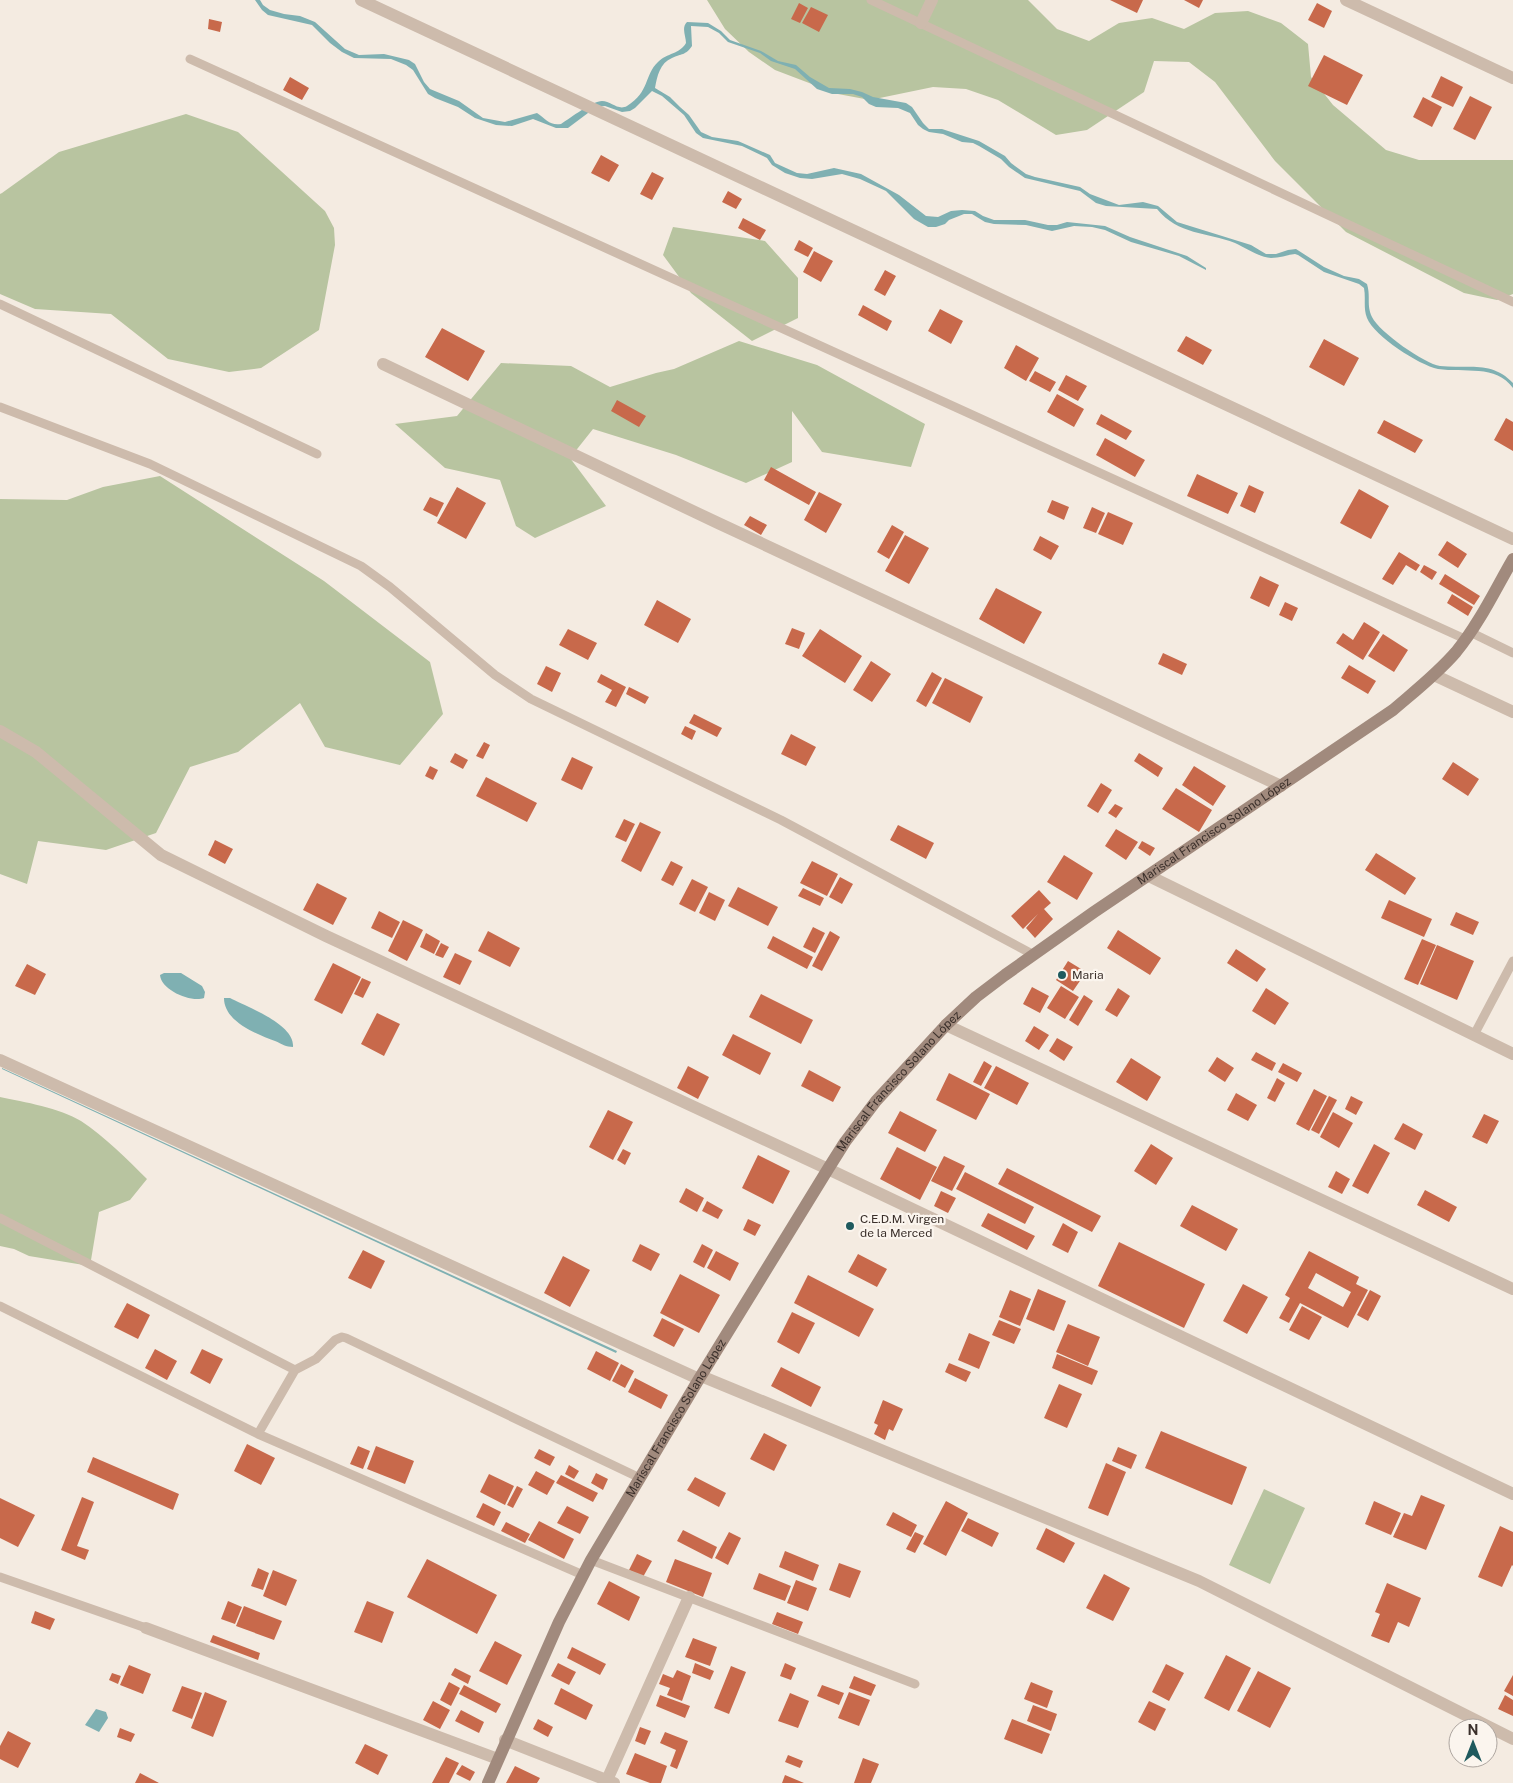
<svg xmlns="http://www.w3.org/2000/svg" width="1513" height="1783" font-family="'Public Sans',sans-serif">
  <rect width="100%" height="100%" fill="#f4ebe1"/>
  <path fill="#b8c4a0" d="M707 0H1028L1057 29 1089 41 1119 23 1152 18 1184 29 1215 13 1248 11 1281 23 1308 44 1311 77 1333 105 1386 150 1419 160H1513V294L1497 300 1464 293 1346 232 1275 161 1215 82 1189 62 1154 61 1144 92 1087 130 1056 135 998 100 966 89 933 87 870 100 838 94 775 70 749 52 725 29Z
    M186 114 238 132 325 211 334 228 335 245 319 330 261 368 229 372 168 359 111 314 35 309 0 294V194L2 193 59 152Z
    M673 227 765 241 798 278V318L752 341 691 293 663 255Z
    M739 341 817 365 925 424 911 467 822 452 792 411V462L746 483 676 455 593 429 570 458 606 506 535 538 516 526 500 480 445 468 395 424 457 416 501 363 571 366 610 387 656 373 674 369Z
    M160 476 324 581 430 662 443 714 400 765 325 747 300 703 238 752 190 767 156 833 106 850 38 841 27 884 0 874V499L67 500 103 487Z
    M0 1097C24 1102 60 1108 81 1121 104 1136 128 1160 147 1179L130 1200 99 1212 90 1266 29 1256 14 1249 0 1246Z
    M1264 1489 1305 1508 1270 1584 1229 1565Z"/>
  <path fill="#7fb0b2" d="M255 0H260L263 5 270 10 284 14 300 16 315 22 345 49 359 55 384 54 409 60 415 64 424 82 430 89 459 101 483 118 505 122 537 113C546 119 550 126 561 124 570 118 593 101 602 101 611 101 618 111 627 106 650 92 644 75 658 62 667 53 680 54 686 43 686 36 681 28 687 22L708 23 721 31 730 40 761 51 778 61 796 65 810 77 829 88 850 89 862 92 873 97 906 103 912 107 923 123 929 129H942L979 141 1005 156 1011 163 1026 174 1035 177 1080 187 1090 194 1119 205 1143 202 1158 206 1177 222 1251 245 1266 254H1276L1288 250 1296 249 1324 267 1344 276 1359 279 1367 284C1371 297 1366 304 1372 317 1379 332 1425 364 1440 366 1467 369 1492 360 1513 383V388C1496 364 1464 373 1438 369 1419 365 1374 336 1367 318 1363 308 1366 298 1364 288L1359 284 1324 272 1298 255 1295 254C1287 255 1279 258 1271 258 1259 257 1246 248 1235 243 1207 232 1178 235 1157 209L1106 206 1096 203 1080 191 1025 178 1009 167 1001 159 979 146 973 143 962 142 943 134 929 132 923 129 918 125 910 113 898 108 876 107 869 104 862 97 853 94H832L817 89 795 69 771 61 760 53 728 42 719 33 708 27 691 26 692 46C685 56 682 53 672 58 660 63 657 76 655 88L670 97 680 107 689 115 701 132 712 137 738 141 770 155 775 163 797 173 807 174 834 168 861 174 899 195 926 216 938 217 951 211 962 210 975 211 983 216 994 220H1025L1048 225H1057L1067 222 1105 226 1130 237 1187 256 1206 268V270L1179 256 1131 242 1105 230 1092 227 1074 226 1052 231 1026 225 994 224 985 222 972 214H964L949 220 945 224 936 227H928L914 219 886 191 860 179 842 174 812 179 800 178 785 173 772 165 767 158 742 146 703 138 696 133 684 115 662 96 652 91 635 108 630 111 622 112 605 106 596 107 568 128H556L533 119 512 126 496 125 475 118 458 107 435 98 428 94 413 70 406 65 391 59 354 58 342 52 330 43 312 25 268 15 262 10Z
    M164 973H181L202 986 205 992 204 998C191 1003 161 990 160 975Z
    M224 998H230C247 1007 295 1024 293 1047 286 1047 282 1044 275 1041 257 1034 224 1022 224 998Z
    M2 1068 617 1351 616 1353 2 1069Z
    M96 1709 106 1712 108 1718 99 1732 85 1725Z"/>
  <path fill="#c8694b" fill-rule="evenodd" d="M1110 0H1143L1137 13Z
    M1184 0H1203L1199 8Z
    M799 3 808 8 800 23 791 19Z
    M1317 3 1332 11 1324 28 1308 20Z
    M811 7 828 15 819 32 802 23Z
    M209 19 222 22 220 32 208 29Z
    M1324 55 1363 75 1347 105 1308 86Z
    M1441 76 1463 87 1453 107 1431 97Z
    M290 77 309 88 302 100 283 90Z
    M1470 96 1492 107 1475 140 1453 129Z
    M1423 97 1442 107 1432 127 1413 117Z
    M601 155 619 165 609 182 591 173Z
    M652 172 664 178 652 200 640 194Z
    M728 191 742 199 736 209 722 202Z
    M743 218 766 230 760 240 738 228Z
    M799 240 813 248 808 257 794 250Z
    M814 251 833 261 821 282 803 272Z
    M885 270 896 276 885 296 874 290Z
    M863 305 892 321 887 331 858 315Z
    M940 309 963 321 951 344 928 331Z
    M442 328 485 351 468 381 425 357Z
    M1186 336 1212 350 1203 365 1177 351Z
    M1324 339 1359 358 1344 386 1309 367Z
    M1016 345 1039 358 1026 381 1004 368Z
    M1035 371 1056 382 1050 392 1029 381Z
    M1066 375 1087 386 1078 401 1058 390Z
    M1057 394 1084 409 1074 427 1047 412Z
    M617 400 646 416 639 427 611 411Z
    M1101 414 1132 431 1126 440 1096 424Z
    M1506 418 1513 422V451L1494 440Z
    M1384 420 1423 440 1415 453 1377 433Z
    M1105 438 1145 460 1135 477 1096 455Z
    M771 467 816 492 809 505 764 480Z
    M1197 474 1238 493 1228 514 1187 496Z
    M1249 485 1264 492 1255 513 1240 506Z
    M457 487 486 503 466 539 437 523Z
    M1359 489 1389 506 1371 539 1340 523Z
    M819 492 842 504 826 533 804 520Z
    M430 497 444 503 437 517 423 510Z
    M1052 500 1069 507 1064 520 1047 512Z
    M1092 507 1105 513 1096 533 1083 528Z
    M1108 512 1133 523 1123 545 1098 534Z
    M750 516 767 525 761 535 744 525Z
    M892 525 904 532 889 559 877 552Z
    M905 535 929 548 909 584 885 571Z
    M1040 536 1059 546 1051 560 1033 550Z
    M1447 541 1467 554 1458 568 1438 555Z
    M1399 552 1420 565 1416 571 1406 565 1393 585 1382 579Z
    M1424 565 1437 572 1432 580 1420 572Z
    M1445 574 1480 596 1474 605 1439 584Z
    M1260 576 1279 585 1269 607 1250 598Z
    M996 588 1042 612 1024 644 979 619Z
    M1452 594 1473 607 1468 616 1447 603Z
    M657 600 691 619 678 643 644 625Z
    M1285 602 1298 608 1292 621 1279 615Z
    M1364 622 1380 632 1363 660 1336 643 1343 633 1353 640Z
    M792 628 805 633 799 649 785 644Z
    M568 629 597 643 588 660 559 645Z
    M820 629 862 656 845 683 802 656Z
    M1383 634 1408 650 1394 672 1368 656Z
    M1163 653 1187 664 1182 675 1158 664Z
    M871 661 891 674 872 702 853 690Z
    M1349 665 1376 681 1368 694 1341 678Z
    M546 666 561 673 552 692 537 684Z
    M932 672 942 678 926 707 916 701Z
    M601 674 626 687 616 707 605 702 612 690 597 682Z
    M945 678 983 697 970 723 932 703Z
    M629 687 649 697 645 704 626 694Z
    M694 714 722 728 717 737 689 723Z
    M685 726 696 731 692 740 681 734Z
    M791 734 816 747 806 766 781 754Z
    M484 742 490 745 483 759 476 756Z
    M455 753 468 760 463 769 450 762Z
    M1139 753 1163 768 1158 777 1134 761Z
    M572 757 593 767 582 790 561 780Z
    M1453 762 1479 779 1468 796 1442 779Z
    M430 766 438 770 433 780 425 776Z
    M1194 766 1226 786 1213 806 1182 785Z
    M486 777 537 803 527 822 476 796Z
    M1101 783 1112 790 1098 813 1087 806Z
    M1176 788 1212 810 1199 832 1162 809Z
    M1115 804 1123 808 1116 818 1108 813Z
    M624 819 635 824 626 842 615 837Z
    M640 822 661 832 641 872 621 861Z
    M898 825 934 843 926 859 890 840Z
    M1116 829 1138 842 1126 860 1105 846Z
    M215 840 233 849 225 864 208 855Z
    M1142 841 1155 848 1150 856 1138 848Z
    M1376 853 1416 878 1405 895 1365 870Z
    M1064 855 1093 873 1077 900 1047 882Z
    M671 861 683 867 673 886 661 880Z
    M812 861 838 874 827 896 800 883Z
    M840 877 853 884 842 904 829 897Z
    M692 879 708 887 695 912 679 904Z
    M317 883 347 898 333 925 303 910Z
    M738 887 778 907 768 926 728 906Z
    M803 888 824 898 820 906 798 896Z
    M1039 890 1051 903 1044 909 1053 919 1035 938 1026 928 1038 914 1023 929 1011 916Z
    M709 892 725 900 715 921 699 913Z
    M1389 900 1432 919 1424 937 1381 918Z
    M379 911 400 922 392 938 371 928Z
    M1456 912 1479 922 1473 935 1450 925Z
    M403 920 423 930 407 961 388 951Z
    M813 927 825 933 815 953 803 947Z
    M1118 930 1161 958 1150 975 1107 948Z
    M488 931 520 948 510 967 478 951Z
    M830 931 840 937 822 971 812 966Z
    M426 933 440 941 434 954 420 947Z
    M773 936 813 957 807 969 767 948Z
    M1422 939 1436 945 1418 985 1404 979Z
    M441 943 449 947 443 958 435 955Z
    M1437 945 1474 961 1457 1000 1420 984Z
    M1236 949 1266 969 1257 982 1227 963Z
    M455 953 472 961 460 985 443 977Z
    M1068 961 1086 972 1073 991 1056 980Z
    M333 963 361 977 342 1014 314 1000Z
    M27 964 46 974 35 995 15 986Z
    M362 978 371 982 363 998 354 994Z
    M1061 986 1079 997 1065 1019 1047 1008Z
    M1032 987 1049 996 1040 1013 1023 1004Z
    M1118 988 1130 996 1117 1017 1105 1010Z
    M1266 988 1289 1003 1275 1025 1252 1011Z
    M761 994 813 1020 801 1044 749 1017Z
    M1084 995 1093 1001 1078 1026 1069 1020Z
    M377 1013 400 1024 384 1056 361 1044Z
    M1034 1026 1049 1035 1039 1050 1025 1041Z
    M733 1034 771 1053 760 1075 722 1055Z
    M1057 1038 1073 1047 1064 1061 1049 1051Z
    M1256 1052 1276 1063 1272 1071 1251 1060Z
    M1217 1057 1234 1068 1225 1082 1208 1071Z
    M1131 1058 1161 1077 1147 1101 1116 1082Z
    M984 1061 992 1066 981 1086 973 1082Z
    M1283 1063 1302 1073 1297 1082 1278 1072Z
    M688 1066 709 1077 698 1099 677 1088Z
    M996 1066 1029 1083 1017 1105 984 1088Z
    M809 1070 841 1087 833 1102 801 1086Z
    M949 1073 990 1094 976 1120 936 1100Z
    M1277 1078 1285 1083 1275 1102 1267 1098Z
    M1314 1089 1327 1096 1309 1131 1296 1124Z
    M1236 1093 1257 1105 1248 1121 1227 1110Z
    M1329 1096 1337 1100 1319 1134 1311 1130Z
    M1351 1096 1363 1102 1356 1115 1345 1109Z
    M608 1110 633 1122 613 1160 589 1147Z
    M900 1111 937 1130 925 1152 888 1133Z
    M1333 1112 1353 1123 1339 1148 1320 1137Z
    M1484 1114 1499 1121 1487 1144 1472 1137Z
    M1403 1123 1423 1134 1415 1150 1394 1139Z
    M1151 1144 1173 1158 1156 1185 1134 1171Z
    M1374 1144 1390 1153 1368 1194 1352 1186Z
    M897 1147 937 1167 920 1200 880 1179Z
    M623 1149 631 1153 625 1165 617 1160Z
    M758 1155 790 1171 773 1204 742 1188Z
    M944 1156 965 1166 952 1191 931 1181Z
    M1007 1168 1101 1216 1092 1232 998 1184Z
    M1336 1171 1350 1179 1342 1194 1328 1187Z
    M965 1172 1034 1207 1025 1224 956 1189Z
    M686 1188 704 1198 697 1212 679 1202Z
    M1425 1190 1457 1207 1449 1222 1417 1205Z
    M941 1191 956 1198 948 1213 934 1206Z
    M707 1201 723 1210 718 1219 702 1211Z
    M1192 1205 1238 1229 1226 1251 1180 1226Z
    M988 1213 1035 1236 1027 1250 981 1226Z
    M748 1219 761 1225 755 1236 743 1230Z
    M1063 1223 1078 1232 1068 1253 1052 1245Z
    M1119 1242 1205 1284 1184 1328 1098 1286Z
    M640 1244 660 1254 651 1271 632 1261Z
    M702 1244 713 1250 704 1268 693 1262Z
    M363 1250 385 1261 371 1289 348 1278Z
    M716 1251 739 1263 730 1281 707 1268Z
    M1309 1251 1359 1277 1356 1284 1368 1290 1348 1328 1300 1303 1289 1323 1279 1318 1290 1298 1285 1295ZM1316 1273 1351 1292 1343 1307 1308 1288Z
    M858 1254 887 1269 877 1287 848 1272Z
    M563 1256 590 1270 570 1307 544 1293Z
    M680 1274 720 1295 699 1333 660 1313Z
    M808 1275 874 1309 859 1337 794 1303Z
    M1243 1284 1268 1297 1247 1334 1223 1321Z
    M1038 1289 1066 1301 1054 1331 1026 1319Z
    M1010 1290 1031 1299 1020 1326 999 1317Z
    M1370 1290 1381 1296 1368 1321 1357 1315Z
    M127 1303 150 1315 138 1339 114 1327Z
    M1302 1306 1322 1317 1309 1340 1289 1330Z
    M792 1312 815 1323 799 1354 777 1342Z
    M662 1318 684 1329 674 1347 653 1336Z
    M999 1320 1021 1329 1014 1344 992 1335Z
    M1068 1324 1100 1337 1088 1366 1056 1352Z
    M969 1333 990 1342 979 1369 958 1360Z
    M155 1349 177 1361 167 1380 145 1368Z
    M202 1349 223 1359 210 1384 190 1373Z
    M596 1351 619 1363 610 1381 587 1369Z
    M1057 1354 1098 1371 1092 1385 1052 1368Z
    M949 1363 971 1372 966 1382 945 1372Z
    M621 1364 634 1371 625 1388 612 1381Z
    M781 1367 821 1387 811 1407 771 1386Z
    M635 1378 668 1395 661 1409 628 1392Z
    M1059 1384 1082 1394 1067 1428 1044 1418Z
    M883 1400 903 1409 893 1431 889 1429 885 1440 874 1434 878 1425 874 1423Z
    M1161 1431 1247 1467 1232 1505 1145 1468Z
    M764 1433 787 1445 774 1471 750 1459Z
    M247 1444 275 1458 261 1485 234 1471Z
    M358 1446 370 1451 363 1469 350 1464Z
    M376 1446 414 1461 405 1484 367 1469Z
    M1118 1447 1137 1455 1131 1469 1112 1461Z
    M539 1449 555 1457 550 1466 534 1458Z
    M93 1457 179 1494 173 1510 87 1472Z
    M1106 1463 1126 1472 1108 1516 1088 1508Z
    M569 1465 579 1471 574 1479 565 1474Z
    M536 1471 555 1481 547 1495 528 1485Z
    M596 1473 608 1479 603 1490 591 1483Z
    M489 1474 514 1486 505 1505 480 1492Z
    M561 1475 598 1493 593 1502 556 1483Z
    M695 1477 726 1493 719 1507 687 1490Z
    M517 1486 523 1489 513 1508 507 1505Z
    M1421 1495 1445 1505 1426 1550 1393 1537 1404 1513 1412 1516Z
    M82 1497 94 1502 77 1546 89 1550 85 1560 61 1550Z
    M0 1498 35 1515 18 1547 0 1538Z
    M946 1501 968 1513 946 1556 923 1544Z
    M1374 1501 1401 1513 1391 1535 1365 1524Z
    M483 1503 501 1512 494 1526 476 1517Z
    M567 1506 589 1517 580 1534 557 1523Z
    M893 1512 917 1525 911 1537 886 1525Z
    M968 1518 999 1533 992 1547 961 1531Z
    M539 1521 574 1539 564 1559 528 1540Z
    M506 1522 530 1534 525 1543 501 1531Z
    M1500 1526 1513 1532V1566L1512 1565 1502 1587 1478 1577Z
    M1046 1528 1075 1543 1064 1563 1036 1549Z
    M683 1530 717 1547 712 1559 677 1541Z
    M729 1532 741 1538 728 1565 715 1558Z
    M915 1532 924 1536 915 1553 906 1549Z
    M785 1551 819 1565 813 1581 779 1567Z
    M637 1554 652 1561 643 1577 629 1570Z
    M427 1559 497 1595 477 1634 407 1597Z
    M675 1559 712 1573 703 1597 666 1582Z
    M839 1563 861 1571 850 1598 829 1590Z
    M258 1568 269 1573 263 1590 251 1586Z
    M273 1570 297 1580 286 1606 263 1596Z
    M759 1573 791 1586 785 1601 753 1589Z
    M1104 1574 1130 1588 1113 1621 1086 1608Z
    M796 1580 817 1588 808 1611 787 1603Z
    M609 1581 640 1597 629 1621 597 1604Z
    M1387 1583 1421 1598 1409 1627 1398 1622 1389 1643 1371 1636 1380 1614 1375 1612Z
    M228 1601 242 1607 235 1624 221 1619Z
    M367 1601 394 1612 382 1643 354 1632Z
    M244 1606 282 1621 274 1640 236 1626Z
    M35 1611 55 1619 50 1630 31 1623Z
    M777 1612 803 1622 798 1634 772 1624Z
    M213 1635 260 1653 258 1660 210 1642Z
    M693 1638 717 1647 710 1666 685 1657Z
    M495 1641 522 1655 507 1685 479 1671Z
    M572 1647 606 1664 600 1675 567 1658Z
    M1226 1655 1251 1668 1229 1711 1204 1698Z
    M558 1663 576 1672 569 1685 551 1676Z
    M695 1663 714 1671 710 1680 692 1673Z
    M785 1663 796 1668 791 1680 780 1676Z
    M1166 1664 1184 1673 1169 1701 1152 1692Z
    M129 1665 151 1674 143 1694 120 1685Z
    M731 1666 746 1672 729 1714 714 1708Z
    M455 1668 471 1676 468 1684 451 1675Z
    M677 1670 691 1676 682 1701 667 1695 670 1688 659 1684 663 1674 673 1678Z
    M1258 1671 1291 1688 1270 1728 1237 1711Z
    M112 1673 121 1676 118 1684 109 1680Z
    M1513 1675V1696L1504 1691Z
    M854 1676 876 1685 871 1696 849 1688Z
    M449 1682 460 1688 451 1706 440 1700Z
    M1031 1682 1053 1691 1047 1708 1024 1699Z
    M464 1685 501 1704 496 1713 459 1694Z
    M822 1685 844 1693 839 1705 817 1696Z
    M182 1686 202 1693 192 1719 172 1711Z
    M561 1688 593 1705 586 1720 554 1704Z
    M205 1692 227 1701 213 1737 191 1728Z
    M849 1692 870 1700 859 1726 838 1718Z
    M790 1693 809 1701 798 1728 778 1721Z
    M660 1695 690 1706 685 1718 656 1706Z
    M1505 1695 1513 1700V1716L1498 1709Z
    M433 1701 450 1710 440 1729 423 1720Z
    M1149 1701 1166 1709 1155 1731 1138 1722Z
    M1033 1705 1057 1714 1051 1731 1027 1721Z
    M461 1710 484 1722 479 1733 455 1721Z
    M538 1719 553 1727 548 1737 533 1729Z
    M1012 1719 1050 1734 1042 1754 1004 1739Z
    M640 1727 651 1731 645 1745 635 1741Z
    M120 1728 135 1734 131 1742 117 1737Z
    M8 1731 31 1743 18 1768 0 1759V1746Z
    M665 1732 688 1741 677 1769 670 1766 676 1750 660 1743Z
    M365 1744 388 1755 378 1775 355 1763Z
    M635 1753 667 1766 661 1783H650L626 1774Z
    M788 1755 803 1761 800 1768 785 1762Z
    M446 1757 459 1763 449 1783H432Z
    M863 1758 879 1764 871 1783H854Z
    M462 1765 475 1772 470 1781 456 1774Z
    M515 1766 540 1778 537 1783H506Z
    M140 1773 159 1783H135Z
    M785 1775 804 1783H782Z"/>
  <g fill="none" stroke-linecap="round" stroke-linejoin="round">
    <path stroke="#cdbbac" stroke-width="9" d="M871 0 1513 302
      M190 59 1465 639
      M0 304 317 454
      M0 407 150 464 361 566 390 587 495 675 531 699 781 820 1034 955
      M1470 632 1513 653
      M1474 1035 1513 961
      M0 1218 295 1370
      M0 1306 258 1434 583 1575
      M258 1434 295 1370 316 1359 335 1340 342 1337 346 1338 640 1478
      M591 1560 915 1684
      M0 1577 146 1628"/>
    <path stroke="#cdbbac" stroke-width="12" d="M361 0 1513 539
      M1346 0 1513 78
      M921 23 932 0
      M383 364 718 523 1281 786
      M1434 675 1513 712
      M0 731 36 752 161 855 326 936 828 1169 1513 1494
      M1149 876 1513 1054
      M946 1025 1513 1289
      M0 1060 699 1379
      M701 1376 1199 1581 1513 1739
      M146 1628 498 1759
      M505 1740 614 1783
      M607 1780 689 1597"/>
    <path stroke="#a18a7d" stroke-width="12" id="s1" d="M488 1783 559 1622 591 1560 699 1379 828 1169 845 1142 876 1101 946 1025 976 997 1005 975 1094 912 1393 710C1415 691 1437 674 1456 652 1479 624 1495 590 1513 559"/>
  </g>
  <g fill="#1f5a5e" stroke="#fbf5ee" stroke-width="2">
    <circle cx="1062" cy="975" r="5"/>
    <circle cx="850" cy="1226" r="5"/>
  </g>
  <g text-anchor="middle" stroke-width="4.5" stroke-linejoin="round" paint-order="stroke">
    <g font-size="12" fill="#3b302b" stroke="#fbf5ee">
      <text dy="4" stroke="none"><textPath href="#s1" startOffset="1221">Mariscal Francisco Solano López</textPath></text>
      <text dy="4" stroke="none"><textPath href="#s1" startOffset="816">Mariscal Francisco Solano López</textPath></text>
      <text dy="4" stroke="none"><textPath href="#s1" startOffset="411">Mariscal Francisco Solano López</textPath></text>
    </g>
    <g font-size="12" fill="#3b302b" stroke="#fbf5ee" text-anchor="start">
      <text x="1072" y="979">Maria</text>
      <text x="860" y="1223">C.E.D.M. Virgen<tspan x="860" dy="14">de la Merced</tspan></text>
    </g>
  </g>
  <g transform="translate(1473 1743)"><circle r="24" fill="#fbf5ee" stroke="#aea6a0"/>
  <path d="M0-4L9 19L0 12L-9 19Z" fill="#1f5a5e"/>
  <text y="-8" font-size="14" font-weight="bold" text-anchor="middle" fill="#3b302b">N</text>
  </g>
</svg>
